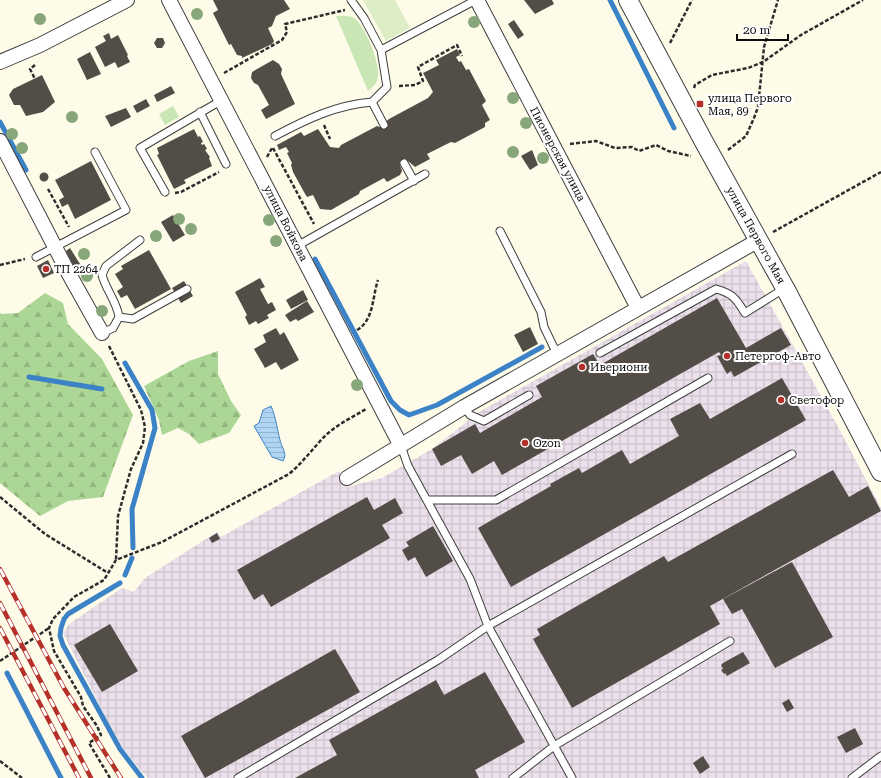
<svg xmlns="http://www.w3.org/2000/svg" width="881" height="778" font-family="'Roboto Serif',serif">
  <defs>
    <pattern id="industrial-grid" width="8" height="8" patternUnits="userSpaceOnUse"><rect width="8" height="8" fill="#eadfea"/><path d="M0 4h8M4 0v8" fill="none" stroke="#c7bec7"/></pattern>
    <pattern id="forest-firs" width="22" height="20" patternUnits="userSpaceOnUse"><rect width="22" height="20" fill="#acd695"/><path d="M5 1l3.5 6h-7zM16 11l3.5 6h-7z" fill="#93b67f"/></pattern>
    <pattern id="water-rules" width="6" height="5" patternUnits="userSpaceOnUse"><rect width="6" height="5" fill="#b0d4f3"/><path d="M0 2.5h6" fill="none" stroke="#96b5cf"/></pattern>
  </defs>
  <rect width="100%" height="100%" fill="#fefce9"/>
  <path fill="url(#industrial-grid)" d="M746 261 837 425 881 508V778H148L141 771 123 748 107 720 63 633 69 624 122 588 134 592 145 578 217 532 221 537 339 471 347 487 382 478 432 449 479 412Z"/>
  <path fill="#cae6b5" d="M336 16C342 16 348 15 354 18 365 25 380 63 378 76 377 83 374 87 368 91Z
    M173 106 179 117 165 125 159 114Z"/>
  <path fill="url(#forest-firs)" d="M45 293 63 303 68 324 102 359 133 415 103 497 68 501 40 516 0 483V312L1 314 18 313Z
    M218 351V374L231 401 241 415 229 433 199 444 189 434 178 428 162 435 159 420 144 386 189 361Z"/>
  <path fill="#ddeec7" d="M363 0H395L410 28 386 41Z"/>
  <path fill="url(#water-rules)" stroke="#3b82c7" d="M271 406C276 418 277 428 280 440 281 447 288 453 283 461L272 457 254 426 259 423 263 410Z"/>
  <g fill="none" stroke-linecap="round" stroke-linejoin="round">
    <path stroke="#3b82c7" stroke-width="5" d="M610 0 674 128
      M0 122 26 170
      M315 259 391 401 400 410 409 415 437 405 542 347
      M125 363 152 410 155 428 132 509 133 548
      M29 377 102 389
      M125 575 132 558
      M120 583 68 614 64 619 61 628 60 636 63 645 120 749 142 778
      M7 673 61 778"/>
  </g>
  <path fill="#534d48" d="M213 0H284L290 9 276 16 272 26 268 28 274 41 272 44 242 58V56L237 55 231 44 229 45 213 13 218 10Z
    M524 0H552L554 4 535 14Z
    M514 20 524 35 518 39 508 24Z
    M109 33 111 39 118 35 128 55 127 56 130 62 118 68 115 62 105 67 95 47 106 41 103 36Z
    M157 38H163L165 43 162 48H157L154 43Z
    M457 49 460 55 456 57 459 62 461 61 466 70 469 69 486 101 482 105 490 120 485 123V127L455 143 451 142 427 154 430 159 415 167 408 161 400 165 402 171 400 175 387 182 384 178 360 191 359 194 331 210 320 209 313 195 307 197 304 192 293 172 291 165 292 163 287 153 289 152 286 147 279 150 277 145 301 132 304 136 318 129 330 147 339 148 341 145 377 126 380 127 389 119 428 98 433 92 423 73 439 65 436 60Z
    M90 52 101 74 87 80 77 59Z
    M273 60 279 64 282 69 281 74 295 104 266 119 261 110 269 105 258 85 254 83 251 78 252 72Z
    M42 75 55 102 43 112 26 116 20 105H14L9 95 13 89Z
    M171 86 175 93 157 102 154 95Z
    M146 99 150 106 137 113 133 106Z
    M126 108 131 117 111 127 105 116Z
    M194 129 198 137 200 136 203 142 201 143 202 145 204 144 206 147 207 149 205 150 210 157 209 158 212 166 184 180 186 183 174 189 157 155 159 154 157 148Z
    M532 150 538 165 530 170 521 156Z
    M91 161 111 200 75 219 68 204 62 207 59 200 64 197 55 180Z
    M39.5 177a4.5 4.5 0 1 1 9 0a4.5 4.5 0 1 1-9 0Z
    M173 215 185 235 173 242 161 222Z
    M70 248 80 264 74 267 66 251Z
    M149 250 171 289 135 309 127 295 121 298 117 291 123 287 115 274 123 269 121 266Z
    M48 260 54 273 43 278 37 266Z
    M260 278 265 287 260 289 268 304 272 302 276 310 267 315 269 318 258 324 256 321 249 325 245 317 247 315 235 292Z
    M184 281 193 296 181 303 172 288Z
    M303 290 308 300 291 309 286 300Z
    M717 298 746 348 781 328 791 345 734 377 731 371 727 374 717 356 721 355 719 352 502 475 494 461 472 474 461 455 441 466 432 449 475 424 480 433 542 397 536 386 593 354 600 365Z
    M307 301 314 312 298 321 296 319 290 322 285 315Z
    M530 327 538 344 523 352 514 335Z
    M276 328 280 335 284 332 299 360 281 370 276 362 265 368 254 349 266 342 263 335Z
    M782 378 806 420 511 587 478 528 551 486 550 484 579 468 582 473 622 450 630 464 679 436 670 419 700 403 710 419Z
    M833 470 849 497 868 486 881 511 710 606 720 624 572 708 533 639 540 635 537 629 664 556 668 562Z
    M367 497 374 510 395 498 403 513 382 525 390 538 271 607 263 594 254 600 237 570Z
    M433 526 453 561 426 577 415 557 408 561 402 550 409 546 406 542Z
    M217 533 220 539 212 543 209 538Z
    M792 562 833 637 775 668 742 609 732 614 723 599Z
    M110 624 138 671 102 692 74 645Z
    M335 649 360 692 205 778 181 736Z
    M743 652 750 663 727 676 725 673 724 674 721 670 723 669 721 665 723 663Z
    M485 672 525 742 475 770 479 778H295L337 755 329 740 436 680 444 695Z
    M789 699 794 708 787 712 782 703Z
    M855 728 863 744 846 753 837 737Z
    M703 756 710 767 700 774 693 763Z"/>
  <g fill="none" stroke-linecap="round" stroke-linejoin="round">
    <g stroke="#3e3e3e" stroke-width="9">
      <path id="service" d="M381 50 476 0
        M372 102 384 125
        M200 112 226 164
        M275 136C307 119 336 105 372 102L387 87 381 50 364 18 351 0
        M404 163 414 181
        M165 192 140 148 222 100
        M500 231 541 312 544 327 557 354
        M297 246 425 174
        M36 257 126 210 95 152
        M119 317 133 319 187 289
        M102 333 113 328 119 317C117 302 106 290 102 275L106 266 140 240
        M600 353 716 289C734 294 736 299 745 313L785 288
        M464 407 470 415 484 421 529 395
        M401 446 408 466 470 579 488 626 572 778
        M427 500H496L708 378
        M238 778 438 660 488 626 792 454
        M513 778 554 746 730 641
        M852 778 881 756"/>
    </g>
    <g stroke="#3e3e3e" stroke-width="16">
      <path id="minor" d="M169 0 401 446
        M477 0 638 308
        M0 62 40 45 127 0
        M0 141 69 274 102 333
        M347 478 464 407 759 240"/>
    </g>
    <g stroke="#3e3e3e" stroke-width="20">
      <path id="tertiary" d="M628 0 704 142 785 288 881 472"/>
    </g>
    <path stroke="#2d2d2d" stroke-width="2.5" stroke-dasharray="4 2" stroke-linecap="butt" d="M670 43 692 0
      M35 65 30 69 35 79
      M224 73 282 40 287 32 285 24 345 10
      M399 86 415 85 423 81 418 67 457 45 462 56
      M694 88 695 85 712 75 748 68 763 62 801 35 863 0
      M324 125 330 139
      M570 144 596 141 615 148 632 147 639 151 656 145 668 151 691 156
      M273 148 314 224
      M728 150 746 136 754 118 758 107 764 47 778 0
      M267 157 272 148
      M48 189 69 227
      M175 193 181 192 219 172
      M773 232 881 172
      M0 265 25 259
      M357 330C374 320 372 298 378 280
      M109 346 141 410 145 427 143 443 131 469 118 516 116 560
      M0 497 45 534 108 573
      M0 661 49 628
      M0 761 22 778
      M110 778 89 743 101 735 97 726 83 706 81 697 54 651 49 628 53 619 74 597 104 580 116 560 162 542 289 474C302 463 311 451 322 439 334 426 351 418 366 409"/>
    <use href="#service" stroke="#fff" stroke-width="7"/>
    <use href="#minor" stroke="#fff" stroke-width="14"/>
    <use href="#tertiary" stroke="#fff" stroke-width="18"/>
    <g stroke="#b43029" stroke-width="4.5">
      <path id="rail" d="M0 569 64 688 121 778
        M0 603 91 778
        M0 628 79 778"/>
    </g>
    <use href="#rail" stroke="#fff" stroke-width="3" stroke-dasharray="9" stroke-linecap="butt"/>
  </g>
  <g fill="#87a67a">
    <circle cx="197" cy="14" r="6"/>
    <circle cx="40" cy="19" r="6"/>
    <circle cx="474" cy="22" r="6"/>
    <circle cx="513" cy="98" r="6"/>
    <circle cx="72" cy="117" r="6"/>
    <circle cx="526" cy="123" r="6"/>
    <circle cx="12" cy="134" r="6"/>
    <circle cx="22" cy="148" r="6"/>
    <circle cx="513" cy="152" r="6"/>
    <circle cx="543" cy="158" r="6"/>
    <circle cx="179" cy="219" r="6"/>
    <circle cx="269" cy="220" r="6"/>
    <circle cx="191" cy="229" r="6"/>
    <circle cx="156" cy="236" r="6"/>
    <circle cx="276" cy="241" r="6"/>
    <circle cx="84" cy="254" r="6"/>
    <circle cx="87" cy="276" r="6"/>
    <circle cx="102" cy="311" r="6"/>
    <circle cx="357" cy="385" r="6"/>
  </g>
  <g fill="#b43029" stroke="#fff" stroke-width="1.5">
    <rect x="696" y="100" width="8" height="8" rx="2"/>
    <circle cx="46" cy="269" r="4"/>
    <circle cx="727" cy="356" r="4"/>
    <circle cx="582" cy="367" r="4"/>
    <circle cx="781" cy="400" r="4"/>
    <circle cx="525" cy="443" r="4"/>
  </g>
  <g text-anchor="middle" stroke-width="4" stroke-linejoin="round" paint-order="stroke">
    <g font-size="11" fill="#0b0b0b" stroke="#fff" text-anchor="start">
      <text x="708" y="102">улица Первого<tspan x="708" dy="13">Мая, 89</tspan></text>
      <text x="54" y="273">ТП 2264</text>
      <text x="735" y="360">Петергоф-Авто</text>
      <text x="590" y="371">Ивериони</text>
      <text x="789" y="404">Светофор</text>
      <text x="533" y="447">Ozon</text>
    </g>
    <g font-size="11" fill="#0b0b0b" stroke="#fff">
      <text transform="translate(558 154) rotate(62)" y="4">Пионерская улица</text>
      <text transform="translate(286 223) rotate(63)" y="4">улица Войкова</text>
      <text transform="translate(756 235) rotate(61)" y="4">улица Первого Мая</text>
    </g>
  </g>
  <path d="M737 34v6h51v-6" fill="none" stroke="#0b0b0b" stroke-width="2"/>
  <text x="743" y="34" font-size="12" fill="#0b0b0b" stroke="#ffffff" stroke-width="3" paint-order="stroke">20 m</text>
</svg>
